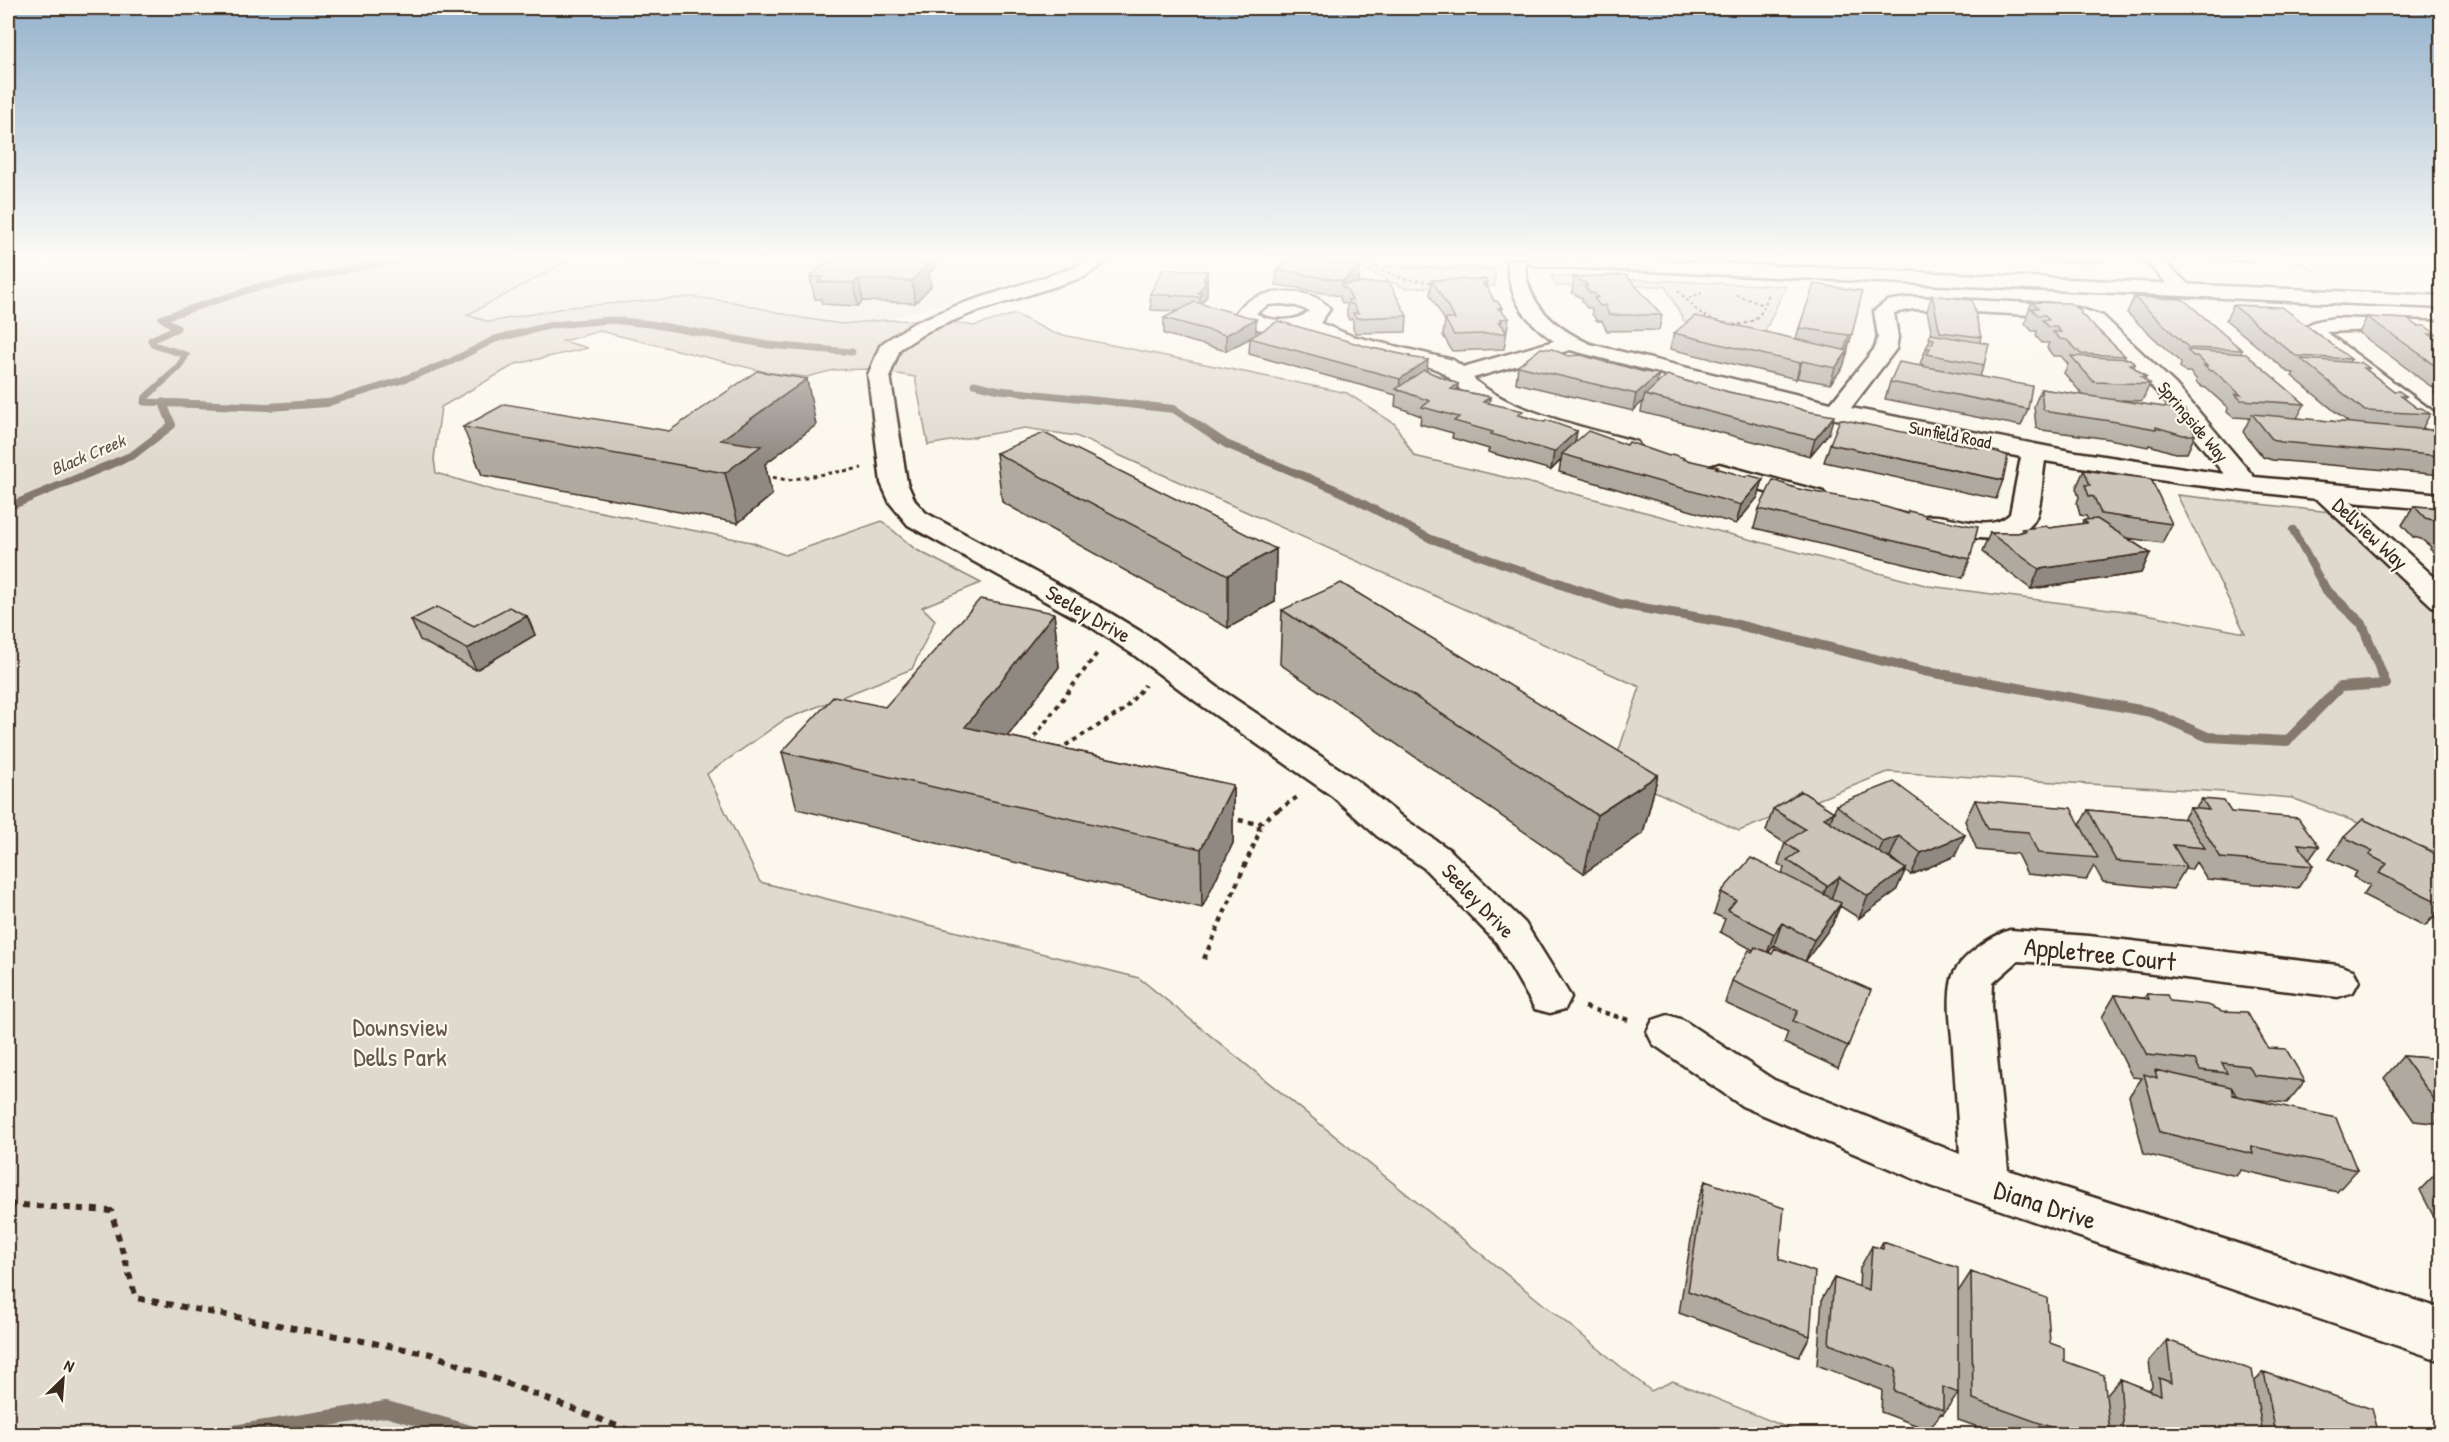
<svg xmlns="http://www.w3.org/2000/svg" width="2449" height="1442" font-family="'Patrick Hand',sans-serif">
  <rect width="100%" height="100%" fill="#fbf7ec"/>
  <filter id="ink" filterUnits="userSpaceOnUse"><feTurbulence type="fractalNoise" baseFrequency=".0167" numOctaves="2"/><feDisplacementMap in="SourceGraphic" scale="12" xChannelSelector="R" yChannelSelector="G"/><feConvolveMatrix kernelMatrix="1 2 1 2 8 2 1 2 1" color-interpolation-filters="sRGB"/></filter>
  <g filter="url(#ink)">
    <path fill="#ede8dd" d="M570 260H1074L1070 266 885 320 842 324 801 318 734 302 693 297 569 307 489 322 466 316Z"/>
    <path fill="#dfd9ce" stroke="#8d8276" stroke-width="1.5" d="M8 260H570L467 315 489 322 569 307 693 297 734 302 801 318 842 324 885 320 948 321 974 326 1015 314 1053 333 1347 393 1395 424 1414 456 1556 489 1929 586 2141 613 2245 633 2177 495 2340 513 2441 611V854L2292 798 2224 792 1888 772 1739 831 1612 771 1640 687 1076 436 1025 428 928 445 915 377 868 369 834 370 807 377 770 373 600 331 563 341 588 348 516 364 441 407 434 459 436 473 496 491 751 542 785 555 882 521 915 549 981 583 922 607 935 620 912 669 784 720 707 774 760 882 1139 978 1651 1391 1673 1381 1803 1434H8Z
      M1358 266 1495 269V286L1404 288Z
      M1551 276 1786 286 1762 338 1684 321 1665 286H1556Z"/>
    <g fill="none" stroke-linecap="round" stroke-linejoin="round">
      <path stroke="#85796d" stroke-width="7" d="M974 384 1000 390 1132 404
        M163 402 164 404
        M205 404 144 402 146 397 177 369 186 355 154 345 151 340 177 328 162 318 255 288 396 260
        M306 404 327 403 402 380 450 362 495 339 552 325 611 320 650 324 769 345 852 352"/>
      <path stroke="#85796d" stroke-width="8" d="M167 403 269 407 327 403
        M1118 403 1174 409 1226 444 1335 489 1431 539 1563 585
        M8 507 133 455 172 425 163 403
        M2293 530 2323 585"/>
      <path stroke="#85796d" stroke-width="10" d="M1558 583 1619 604 1730 623 1924 671 2151 712 2208 737 2287 741 2340 687 2386 684 2362 624 2325 589 2322 583"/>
      <path stroke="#85796d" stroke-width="16" d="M227 1434 386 1409 473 1434"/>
      <g stroke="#3b2a1e" stroke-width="5">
        <path id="minor" d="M1087 260H1109L1084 277 972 313 928 331 900 349 890 375 907 483 915 501 926 513 1110 613 1156 641 1220 689 1356 780 1403 818 1450 850 1525 923 1571 997 1565 1009 1550 1013 1535 1009 1497 943 1464 909 1424 868 1377 836 1332 796 1198 703 1134 655 1088 625 908 525 890 503 881 483 868 375 880 346 884 342 914 323 958 305 1070 269Z
          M1507 260H1525C1526 267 1525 275 1528 283 1536 313 1563 331 1590 344L1831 403 1875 348 1878 337 1874 311 1887 301 1913 297 2051 304 2078 308 2103 316 2176 385 2254 477 2442 494V510L2351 502 2442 584V609L2432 606 2317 499 2178 483 2045 461C2042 477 2042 503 2036 517 2021 552 1948 535 1922 529L1918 523 1922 517C1949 510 1985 537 2010 514L2021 457 1836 419 1570 350 1473 378C1506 411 1591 429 1637 442L1640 447 1637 452 1628 454C1575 441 1520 426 1473 400 1459 392 1452 376 1438 370 1425 364 1408 362 1394 359 1367 352 1340 346 1315 335 1286 323 1257 344 1236 312 1253 287 1314 285 1330 309L1320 323 1352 336 1453 360 1463 367 1554 341C1523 319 1509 298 1507 260ZM1282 304 1296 306 1309 311C1298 322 1269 323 1256 313L1268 305ZM1913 309 2051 316 2089 324 2160 395 2224 474 2070 451 1851 408 1896 349 1898 337 1894 313Z
          M2144 260H2163L2195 291 2192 295H2178Z
          M2335 318 2442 322V334L2374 330 2326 332 2442 418V437L2434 435 2313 342 2303 330C2310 320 2324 320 2335 318Z
          M1719 464 1823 492 1827 497 1823 502 1814 505 1710 477 1706 472 1710 467Z
          M2010 930 2089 936 2338 965 2353 970 2359 981 2353 992 2338 997 2089 966 2018 961 1993 983 1992 1006 2008 1170 2442 1309V1361L1931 1186 1742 1106 1653 1044 1647 1032 1653 1020 1668 1015 1683 1020 1774 1080 1960 1154C1958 1119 1955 1083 1953 1048 1951 1026 1947 1001 1952 979 1957 958 1991 936 2010 930Z"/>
      </g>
      <g stroke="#3b2a1e" stroke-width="5">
        <path id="major" d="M1528 260H1647L2442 296V308L1537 266 1531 264Z"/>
      </g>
      <path stroke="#3b2a1e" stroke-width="2" stroke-dasharray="3 3" stroke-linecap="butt" d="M2297 260 2314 271
        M1376 262 1377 269 1405 279 1436 283
        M1678 291C1686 298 1693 308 1702 314 1717 324 1745 331 1759 315 1764 309 1766 301 1769 294
        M1736 295 1764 305
        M1689 298 1702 293"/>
      <path stroke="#3b2a1e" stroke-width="3" stroke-dasharray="4 4" stroke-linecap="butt" d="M765 476 788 480 862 468"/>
      <path stroke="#3b2a1e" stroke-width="4" stroke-dasharray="4.5 4.5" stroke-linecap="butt" d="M1029 744 1098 652
        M1058 750 1124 710 1145 685
        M1278 810 1299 796"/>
      <path stroke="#3b2a1e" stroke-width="4.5" stroke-dasharray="5 5" stroke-linecap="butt" d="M1229 818 1259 824 1280 808
        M1204 959 1259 833V824
        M1585 1007 1632 1021"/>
      <path stroke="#3b2a1e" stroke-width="6" stroke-dasharray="7 7" stroke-linecap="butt" d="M8 1204 111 1211 136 1298 431 1354 638 1434"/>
      <use href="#minor" fill="#fbf7ec" fill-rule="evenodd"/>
      <use href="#major" fill="#fbf7ec" fill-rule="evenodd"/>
    </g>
    <path fill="#afa99f" stroke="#3b2a1e" stroke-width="1.5" fill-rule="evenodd" d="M624 260H713L708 264Z
      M829 260H936L937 264 929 273 931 286 915 303 863 301 858 306 822 304 821 299H815L810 277Z
      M2027 260H2104L2103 262 2091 261 2090 263Z
      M2203 260H2252L2250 262Z
      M1360 266 1359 281 1356 283 1407 316 1406 332 1355 333 1353 329V321L1352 319 1349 320 1347 315V307L1346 303H1342L1340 299V296L1300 289V288L1276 285 1277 270Z
      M1207 271V296L1202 303V304L1256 334 1372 348 1410 356V357L1427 371 1458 384 1457 390 1490 397 1489 403 1522 416 1577 431 1575 442 1627 445 1746 477 1763 479 1758 497 1736 524 1559 472 1561 460 1551 470 1488 452 1489 449 1452 438 1453 433 1420 424 1421 416 1395 406 1396 395 1249 354 1250 338 1226 351 1164 334V318L1177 311 1151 310 1150 294Z
      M1574 277 1662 315 1659 330 1607 331 1602 321H1597L1592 314V310L1591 308H1587L1582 301V298L1572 293Z
      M1432 280 1487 282 1486 287 1494 301 1502 308 1501 311 1509 318 1504 349 1452 351 1443 335 1445 321 1430 295Z
      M1932 295 1981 337 1980 342 1984 365 1980 376 2028 409 2021 426 1885 399 1890 382 1923 366 1924 365 1920 364 1932 334 1927 311Z
      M2134 297 2242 350 2241 353 2305 404 2297 418 2349 423 2292 376 2294 373 2288 372 2226 320 2233 305 2351 359 2349 362 2369 368 2367 370 2394 391 2406 396 2405 399 2417 408 2430 414 2422 429 2442 431V475L2272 460 2263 457 2243 432 2250 418 2233 417 2227 412 2228 408 2206 388 2202 387 2196 382 2197 380 2190 372H2185L2180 367 2181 363 2127 313Z
      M2032 302 2081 314 2125 356 2124 359 2135 364 2134 367 2146 377 2145 380 2150 384 2142 401 2121 400 2195 435 2187 453H2175L2149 445 2148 447 2109 439 2042 430 2036 427 2034 406 2041 389 2083 395 2064 373 2068 364 2061 356H2053L2047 348 2049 343H2042L2036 336 2037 331H2032L2025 323 2027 318 2026 317Z
      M2367 317 2417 326 2436 334 2434 337 2436 339H2442V397L2434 393 2436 390 2415 375H2416L2359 333Z
      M1799 328 1852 334 1843 367 1830 384 1797 378 1796 379 1670 349 1674 333 1796 339Z
      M1568 356 1657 384 1829 433 1810 456 1641 412 1643 401 1633 411 1516 383 1518 366Z
      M816 425 765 464 772 495 738 523 482 475 463 427 669 431Z
      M1830 444 2003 480 1996 499 1824 462Z
      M996 453 1276 549 1275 602 1228 628 1002 502Z
      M2084 470 2172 524 2162 543 2127 538 2150 553 2141 573 2031 589 1982 552 1990 533H2018L2021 532 2022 529 2049 528 2082 524 2083 520H2088L2086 516 2080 515 2077 503 2079 497 2076 488Z
      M1798 489 1925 517 1970 559 1963 578 1754 528 1759 509Z
      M2414 506 2442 508V560L2430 549 2431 547 2421 539 2413 537 2402 525Z
      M1282 610 1658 775 1643 833 1584 873 1280 664Z
      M1054 613 1059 667 1008 736 1233 785V843L1202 908 797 809 782 752 885 707Z
      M527 616 535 635 476 670 420 640 411 620 474 626Z
      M2202 799 2231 812 2319 846 2309 860 2313 866 2298 888 2207 879 2196 862 2191 870 2185 869 2173 889 2103 882 2094 866 2086 880 2027 874 2017 854 1977 850 1965 821 1975 800 2080 824 2088 810 2183 819 2190 808H2196Z
      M1836 805 1955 856 1911 875 1905 870 1896 891 1859 918 1840 906 1832 925 1805 961 1848 1046 1838 1068 1784 1043 1788 1032 1725 1003 1732 981 1753 950 1720 932 1725 919 1714 914 1721 892 1782 874 1784 868 1778 864 1785 843 1766 831 1773 809 1834 811ZM1890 857 1900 865 1888 858ZM1774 945 1801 960 1772 954 1769 952Z
      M2344 837 2442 857V909L2425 926 2363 895 2370 885 2353 877 2357 872 2329 859Z
      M2147 994 2170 1001 2268 1048 2305 1081 2287 1103 2252 1099 2357 1170 2337 1192 2241 1170 2236 1176 2144 1154 2129 1096 2142 1078 2132 1077 2102 1017 2115 995 2144 998ZM2231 1088H2232L2236 1095H2233Z
      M2403 1056 2442 1059V1125L2441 1124 2414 1121 2384 1078Z
      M2441 1168H2442V1233L2420 1190Z
      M1705 1181 1779 1259 1810 1336 1799 1357 1679 1313 1697 1203Z
      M1883 1242 1958 1292 1971 1272 2050 1343 2064 1361 2106 1395 2120 1379 2149 1390 2152 1386 2149 1361 2167 1340 2254 1382 2264 1372 2379 1434H1998L1958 1420V1393L1943 1414 1941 1413 1929 1430 1881 1412 1882 1390 1817 1365 1822 1299 1834 1278 1859 1287 1860 1268 1872 1246 1880 1248Z"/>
    <path fill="#8f8982" stroke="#3b2a1e" stroke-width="1.5" d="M707 260H713L708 264Z
      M909 260 912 280 920 272 918 260H936L937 264 929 273 931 286 915 303 912 281 906 262Z
      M1360 266 1359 281 1348 291 1346 288 1342 287 1343 281Z
      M1207 271V296L1202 303V308L1200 312V297L1198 293Z
      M859 279 863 301 858 306 854 283Z
      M1256 319V335L1226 351V335Z
      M1852 334 1847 350 1844 352 1849 335Z
      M1848 351 1843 367 1830 384 1835 368Z
      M1428 360 1426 377 1399 391 1400 379Z
      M1802 361 1797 378 1796 379 1800 363Z
      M1659 374 1655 391 1645 395 1643 401 1633 411 1636 394Z
      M807 379 816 425 765 464 772 495 738 523 725 473 721 440Z
      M1458 384 1456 400 1451 389Z
      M1490 397 1488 414 1483 402Z
      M1834 416 1829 433 1810 456 1815 439Z
      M1577 431 1574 448 1562 454 1561 460 1551 470 1554 452Z
      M1763 479 1758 497 1736 524 1741 505Z
      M1276 549 1275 602 1228 628V575Z
      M2150 553 2141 573 2031 589 2039 569Z
      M1054 613 1059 667 973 783 965 727Z
      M527 616 535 635 476 670 467 649Z
      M1658 775 1643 833 1584 873 1597 815Z
      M1233 785V843L1202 908 1201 849Z
      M1834 812 1826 833 1824 818Z
      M1965 835 1955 856 1911 875 1921 853Z
      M1899 836 1890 857 1874 864 1883 842Z
      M1906 869 1896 891 1859 918 1868 896Z
      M1839 877 1831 899 1818 908 1827 886Z
      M1841 903 1832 925 1805 962 1814 940Z
      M2442 906V909L2425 926Z
      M1782 923 1774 945 1766 956 1774 934Z"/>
    <path fill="#ccc4b9" stroke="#3b2a1e" stroke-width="1.5" d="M829 260H909L906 262 928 264 912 281 859 279 854 283 818 282 822 277H810Z
      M1290 260H1320L1360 266 1343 281 1301 274 1302 273 1277 270Z
      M1163 269 1207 271 1203 280H1207L1198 293H1202L1200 297 1150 294Z
      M1626 275 1662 315H1609L1605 305 1600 306 1594 298H1598L1594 293H1590L1584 286H1588L1586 284 1574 277Z
      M1485 279 1487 282 1483 283 1485 286H1483L1488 288 1494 301H1497L1502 308H1498L1509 318 1500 319 1502 322H1498L1503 326 1506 333 1454 335 1445 319H1455L1432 280Z
      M1389 282 1407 316 1356 318 1353 313H1358L1353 304H1349L1348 300H1352L1346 288H1343L1341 284Z
      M1814 284 1861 291 1862 293 1852 334 1849 335 1799 328Z
      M1932 295 1972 300 1981 337 1940 332Z
      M2134 297 2183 299 2242 350 2189 348Z
      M1195 302 1256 319 1226 335 1164 318Z
      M2032 302 2070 303 2081 311V314L2125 356 2081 354 2067 340 2060 339 2053 332H2061L2056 327H2048L2042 320H2049L2045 315H2038L2031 308H2038Z
      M2233 305 2282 307 2351 359 2296 356Z
      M1695 316 1848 351 1835 368 1802 361 1800 363 1674 333Z
      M2367 317 2407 319 2417 326H2425L2436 334H2429L2436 339H2442V370L2425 359H2427Z
      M1278 321 1372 348 1410 356 1409 357 1428 360 1400 379 1250 338Z
      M1931 334 1989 344 1984 365 1927 354 1930 348H1926L1928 344H1932L1934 339 1929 338Z
      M1541 348 1552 349 1568 356 1581 355 1608 363 1609 362 1644 372 1659 374 1636 394 1518 366Z
      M2187 350 2246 354 2305 404 2241 400 2235 394 2241 395 2214 371H2210L2204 366H2207L2197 356H2193Z
      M2071 356 2130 359 2135 364H2130L2146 377H2141L2150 384 2094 382Z
      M2301 359 2362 363 2369 368H2364L2394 391H2399L2406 396H2401L2417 408H2422L2430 414 2365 411Z
      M1899 362 2032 386 2028 409 1890 382Z
      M1424 370 1458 384 1451 389 1490 397 1483 402 1523 411 1518 415 1545 422 1546 420 1577 431 1554 452 1491 434 1493 432 1454 421 1459 417 1422 407 1430 401 1396 389Z
      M757 371 807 379 721 440 761 446 725 473 463 427 505 404 669 431Z
      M1667 375 1695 384 1697 382 1728 392 1778 402 1806 411 1834 416 1815 439 1645 395Z
      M2041 389 2185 410 2195 435H2183L2156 427V429L2117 422 2049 412 2043 409Z
      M2252 414 2442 431V456L2281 442 2272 439Z
      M1840 419 1998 452 2008 456 2003 480 1830 444Z
      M1588 431 1627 445 1629 442 1669 456 1672 454 1684 458 1683 459 1718 467 1716 468 1746 477 1748 475 1763 479 1741 505 1562 454Z
      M1044 433 1276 549 1228 575 996 453Z
      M2084 470 2151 479 2172 524 2101 514 2094 497 2089 496 2085 485H2090Z
      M1773 480 1798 489 1870 502 1908 514V511L1926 515 1925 517 1978 527 1970 559 1759 509Z
      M2414 506 2442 508V527L2433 520 2425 518Z
      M2097 519 2150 553 2039 569 1990 533H2018L2025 531 2022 529 2046 526 2049 528 2087 523 2083 520Z
      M1341 583 1658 775 1597 815 1282 610Z
      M980 599 1054 613 965 727 1233 785 1201 849 782 752 834 696 885 707Z
      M437 607 474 626 509 607 527 616 467 649 411 620Z
      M1894 782 1965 835 1921 853 1899 836 1883 842 1836 805Z
      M1801 791 1834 812 1824 818 1906 869 1868 896 1839 877 1827 886 1787 860 1799 852 1785 843 1805 829 1773 809Z
      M2202 799 2224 801 2231 812 2298 818 2319 846 2298 844 2313 866 2221 858 2190 808 2209 810Z
      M1975 800 2071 808 2098 858 2038 853 2028 832 1988 829Z
      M2088 810 2186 819 2205 848 2173 845 2186 867 2116 861Z
      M2363 819 2442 857V904L2379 873 2387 864 2369 855 2373 851 2344 837Z
      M1751 858 1841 903 1814 940 1782 923 1774 934 1728 910 1736 900 1721 892Z
      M1755 947 1772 954 1775 948 1871 990 1848 1046 1793 1021 1798 1011 1732 981 1749 950 1752 952Z
      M2147 994 2167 995 2170 1001 2208 1005 2222 1011 2247 1012 2268 1048 2286 1049 2305 1081 2254 1075 2249 1066 2222 1063 2227 1073 2200 1070 2195 1060 2147 1055 2115 995 2149 999Z
      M2403 1056 2442 1059V1100L2434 1099Z
      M2155 1070 2231 1087 2233 1095 2336 1118 2357 1170 2251 1146 2253 1154 2160 1132 2144 1074 2157 1078Z
      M1705 1181 1784 1208 1779 1259 1815 1272 1810 1336 1688 1291Z
      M1883 1242 1958 1268V1393L1943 1387V1410L1894 1391 1896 1369 1829 1344 1834 1278 1869 1290 1872 1246 1883 1249Z
      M1971 1272 2047 1298 2050 1343 2064 1348V1361L2104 1375 2110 1434H2070L1973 1399Z
      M2167 1340 2252 1370 2263 1434H2124L2120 1379 2161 1395 2159 1378 2172 1383Z
      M2264 1372 2372 1409 2379 1434H2276Z"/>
  </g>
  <linearGradient id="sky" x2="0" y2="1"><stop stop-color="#94b2cc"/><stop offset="0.56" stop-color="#fdfbf6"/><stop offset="1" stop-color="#fdfbf6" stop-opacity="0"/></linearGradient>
  <rect width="2449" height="461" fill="url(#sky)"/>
  <g text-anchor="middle" stroke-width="4.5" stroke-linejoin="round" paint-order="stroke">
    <g font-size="18" fill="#3b2a1e" stroke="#fbf7ec">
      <text transform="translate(2193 422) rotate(50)" y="6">Springside Way</text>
      <text transform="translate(1950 435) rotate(11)" y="6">Sunfield Road</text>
    </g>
    <g font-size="18" font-style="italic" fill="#605246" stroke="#fbf7ec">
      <text transform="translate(88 455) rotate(-23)" y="6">Black Creek</text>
    </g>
    <g font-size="21" fill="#3b2a1e" stroke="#fbf7ec">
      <text transform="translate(2370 534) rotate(43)" y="7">Dellview Way</text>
      <text transform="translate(1088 614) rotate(30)" y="7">Seeley Drive</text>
      <text transform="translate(1478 901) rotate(46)" y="7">Seeley Drive</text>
    </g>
    <g font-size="26" fill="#3b2a1e" stroke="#fbf7ec">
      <text transform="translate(2100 954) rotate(6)" y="9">Appletree Court</text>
      <text transform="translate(2045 1205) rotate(18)" y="9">Diana Drive</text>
    </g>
    <g font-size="26" fill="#64564a" stroke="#fbf7ec">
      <text x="400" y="1036">Downsview<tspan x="400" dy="30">Dells Park</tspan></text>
    </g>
  </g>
  <rect width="2449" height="1442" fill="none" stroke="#fbf7ec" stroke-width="30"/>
  <rect x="15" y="15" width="2419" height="1412" fill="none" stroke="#3b2a1e" stroke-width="2" filter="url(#ink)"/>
  <g transform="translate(63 1379) rotate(25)" stroke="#fbf7ec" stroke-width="4.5" paint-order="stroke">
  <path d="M0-4.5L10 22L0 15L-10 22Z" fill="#3b2a1e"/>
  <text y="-9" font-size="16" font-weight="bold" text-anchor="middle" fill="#3b2a1e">N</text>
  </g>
</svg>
